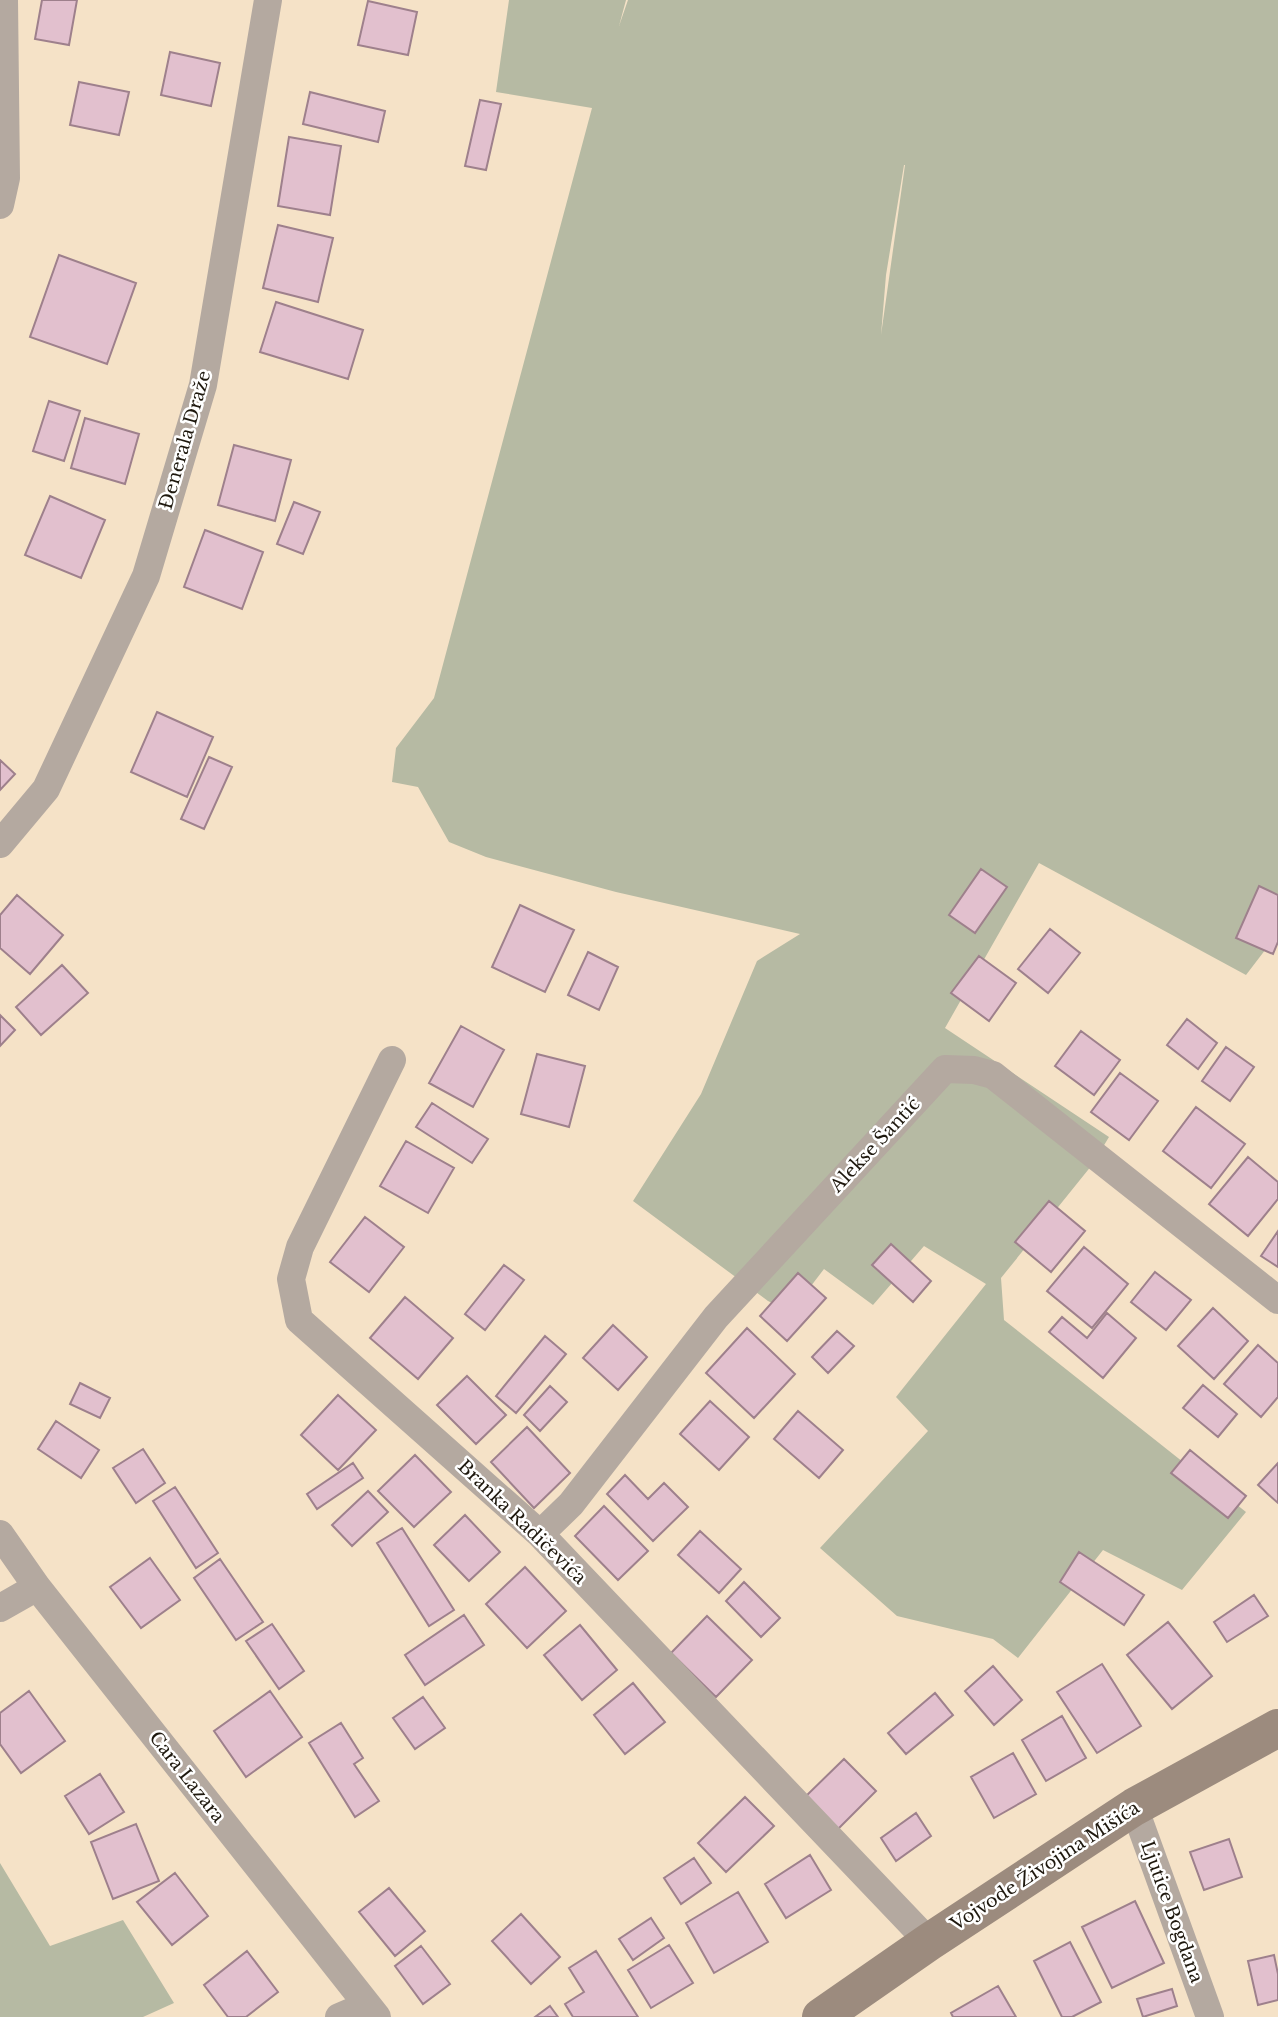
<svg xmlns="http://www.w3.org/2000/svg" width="1278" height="2017" font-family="'Libre Baskerville',serif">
  <rect width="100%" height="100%" fill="#f5e2c7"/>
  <path fill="#b6baa3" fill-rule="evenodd" d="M509 0H626L619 26 628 0H1278V933L1246 975 1039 863 945 1028 1109 1137 1092 1165 1001 1278 1004 1320 1246 1512 1182 1590 1103 1550 1018 1658 993 1639 897 1616 820 1548 928 1431 896 1397 986 1284 924 1246 873 1305 824 1269 791 1312 768 1301 633 1201 701 1094 757 961 800 934 616 892 486 857 449 842 418 787 392 782 396 748 434 698 592 108 496 92ZM904 165H905L881 335 886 275Z
    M0 1863 50 1946 123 1920 174 2003 143 2017H0Z"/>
  <path fill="#e2c0ce" stroke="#9e808c" stroke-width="2" d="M42 0H77L69 45 35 39Z
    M368 1 417 12 408 55 358 45Z
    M170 52 220 63 211 106 161 95Z
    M79 82 129 92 119 135 70 125Z
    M310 92 385 111 378 142 303 124Z
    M480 100 501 104 486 170 465 166Z
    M289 137 341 146 330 215 278 206Z
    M278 225 333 238 318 302 263 288Z
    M59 255 136 283 107 364 30 337Z
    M276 302 363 330 348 379 260 352Z
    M49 401 80 411 64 461 33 451Z
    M85 418 139 434 125 484 71 468Z
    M234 445 291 460 275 521 218 505Z
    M50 496 105 520 81 578 25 555Z
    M294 502 320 512 303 554 277 544Z
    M205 530 263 552 242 609 184 587Z
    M157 712 213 737 187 797 131 772Z
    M209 757 232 767 204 829 181 819Z
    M0 760 15 774 0 790Z
    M981 869 1007 887 975 933 949 915Z
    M1259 886 1278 895V942L1273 954 1236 938Z
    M17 895 63 935 30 974 0 948V915Z
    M520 905 574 930 545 992 492 967Z
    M1050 929 1080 953 1048 993 1018 969Z
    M588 952 618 967 599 1010 568 995Z
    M979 956 1016 983 989 1021 951 993Z
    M62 965 88 993 41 1035 16 1007Z
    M0 1015 15 1030 0 1046Z
    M1187 1019 1217 1043 1198 1069 1167 1045Z
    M461 1026 504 1050 473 1107 429 1083Z
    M1081 1031 1120 1060 1094 1095 1055 1066Z
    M1226 1047 1254 1067 1230 1101 1202 1081Z
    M537 1054 585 1066 569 1127 521 1114Z
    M1120 1073 1158 1101 1129 1140 1091 1112Z
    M432 1103 488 1139 472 1163 416 1127Z
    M1196 1107 1245 1144 1211 1188 1163 1151Z
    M406 1141 454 1168 428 1213 380 1186Z
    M1248 1157 1278 1182V1199L1248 1236 1209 1204Z
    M1049 1201 1085 1231 1051 1272 1015 1242Z
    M365 1217 404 1247 369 1292 330 1262Z
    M1278 1231V1267L1261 1256Z
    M891 1244 931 1281 913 1302 872 1265Z
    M1084 1247 1128 1284 1092 1328 1047 1291Z
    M504 1265 524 1280 485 1330 465 1314Z
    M1155 1272 1191 1300 1166 1330 1131 1302Z
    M798 1273 826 1298 787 1341 760 1316Z
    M405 1297 453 1338 418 1379 370 1338Z
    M1213 1308 1248 1341 1214 1379 1178 1346Z
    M1107 1313 1136 1338 1103 1378 1049 1332 1062 1317 1087 1338Z
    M613 1325 647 1357 618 1390 583 1358Z
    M747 1328 795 1374 754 1418 706 1373Z
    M837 1331 854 1346 828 1373 812 1357Z
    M545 1336 566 1354 516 1413 496 1396Z
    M1258 1345 1278 1363V1397L1261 1417 1224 1384Z
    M467 1376 506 1415 476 1444 437 1405Z
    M80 1383 110 1398 100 1418 70 1404Z
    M1203 1385 1237 1414 1218 1437 1183 1408Z
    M550 1386 567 1402 540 1431 524 1415Z
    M338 1395 376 1430 338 1470 301 1435Z
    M710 1401 749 1437 719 1470 680 1434Z
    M798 1411 843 1450 819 1478 774 1439Z
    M56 1421 99 1450 81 1478 38 1449Z
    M527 1427 570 1473 534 1508 491 1462Z
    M143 1449 165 1483 136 1503 113 1468Z
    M1190 1450 1246 1496 1228 1518 1171 1473Z
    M415 1455 451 1492 414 1527 378 1491Z
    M353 1463 363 1478 317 1509 307 1494Z
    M1278 1463V1503L1258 1485Z
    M625 1475 648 1499 664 1483 688 1507 653 1541 607 1494Z
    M175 1487 218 1553 196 1568 153 1501Z
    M368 1491 388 1512 352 1546 332 1525Z
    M604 1506 648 1551 618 1580 575 1536Z
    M465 1515 500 1552 469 1581 434 1545Z
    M402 1528 454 1610 429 1626 377 1543Z
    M700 1531 741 1569 719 1593 678 1555Z
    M1079 1552 1144 1595 1124 1625 1060 1582Z
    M150 1558 180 1600 141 1628 110 1587Z
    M220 1559 263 1622 236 1640 194 1578Z
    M525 1567 566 1611 527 1648 486 1604Z
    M744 1582 780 1618 761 1637 726 1601Z
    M1254 1595 1268 1616 1227 1642 1214 1622Z
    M464 1615 484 1645 425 1685 405 1655Z
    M707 1616 752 1660 716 1697 671 1653Z
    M1168 1622 1212 1676 1172 1709 1127 1655Z
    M272 1624 304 1671 279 1689 246 1641Z
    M580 1625 617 1670 582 1700 544 1655Z
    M1102 1664 1141 1726 1097 1753 1057 1692Z
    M993 1666 1022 1700 994 1725 965 1691Z
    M633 1683 665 1722 625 1754 594 1715Z
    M29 1691 65 1741 21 1773 0 1744V1713Z
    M270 1691 302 1737 246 1777 214 1731Z
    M935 1693 953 1715 906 1754 888 1733Z
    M423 1697 445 1728 415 1749 393 1718Z
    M1062 1716 1086 1758 1046 1781 1022 1740Z
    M341 1723 363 1758 354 1764 379 1801 355 1817 309 1743Z
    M1013 1753 1036 1794 994 1818 971 1777Z
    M844 1759 876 1791 837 1830 805 1797Z
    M100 1774 124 1812 89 1834 65 1796Z
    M745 1797 774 1826 726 1872 698 1843Z
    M916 1813 931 1836 896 1861 881 1838Z
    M136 1824 159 1881 113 1899 91 1842Z
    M1229 1839 1242 1877 1204 1890 1190 1852Z
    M810 1855 831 1890 786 1918 765 1884Z
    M694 1858 711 1883 681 1904 664 1878Z
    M175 1873 208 1916 172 1945 137 1902Z
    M389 1888 425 1931 395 1956 359 1912Z
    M738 1892 768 1942 714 1973 686 1923Z
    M1135 1901 1164 1963 1112 1988 1082 1927Z
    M521 1914 560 1957 531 1984 492 1941Z
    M651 1918 664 1938 633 1960 619 1939Z
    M1070 1942 1101 2002 1072 2017H1062L1034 1961Z
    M669 1945 693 1983 651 2008 628 1970Z
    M421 1946 450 1984 423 2004 395 1966Z
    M247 1951 278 1992 246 2017H228L204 1985Z
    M596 1951 638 2017H573L565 2004 584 1992 569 1968Z
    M1274 1955 1278 1974V2000L1258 2005 1248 1961Z
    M998 1986 1016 2017H953L951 2013Z
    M1172 1989 1177 2006 1143 2017 1137 1999Z
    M550 2006 558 2017H535Z"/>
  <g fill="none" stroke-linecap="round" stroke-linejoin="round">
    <path stroke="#b4a9a0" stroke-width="28" d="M0 205 6 178 4 0
      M0 844 46 789 146 576 203 385 268 0
      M392 1060 300 1247 291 1279 299 1320 540 1534 929 1942
      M0 1534 37 1587 377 2017
      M540 1534 571 1504 716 1317 945 1069 974 1070 993 1075 1278 1300
      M0 1608 37 1587
      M1134 1807 1210 2017
      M339 2017 367 2005"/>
    <path stroke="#9c8b7e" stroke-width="38" d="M821 2017 929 1942 1134 1807 1278 1728"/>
  </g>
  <g text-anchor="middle" stroke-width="5" stroke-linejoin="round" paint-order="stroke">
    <g font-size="18" fill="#1e180e" stroke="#fff">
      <text transform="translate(185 440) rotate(-74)" y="6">Đenerala Draže</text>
      <text transform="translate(875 1145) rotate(-47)" y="6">Alekse Šantić</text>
      <text transform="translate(522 1522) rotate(44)" y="6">Branka Radičevića</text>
      <text transform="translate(187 1777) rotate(52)" y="6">Cara Lazara</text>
      <text transform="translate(1045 1866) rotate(-33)" y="6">Vojvode Živojina Mišića</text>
      <text transform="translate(1172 1912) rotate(70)" y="6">Ljutice Bogdana</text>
    </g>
  </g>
</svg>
